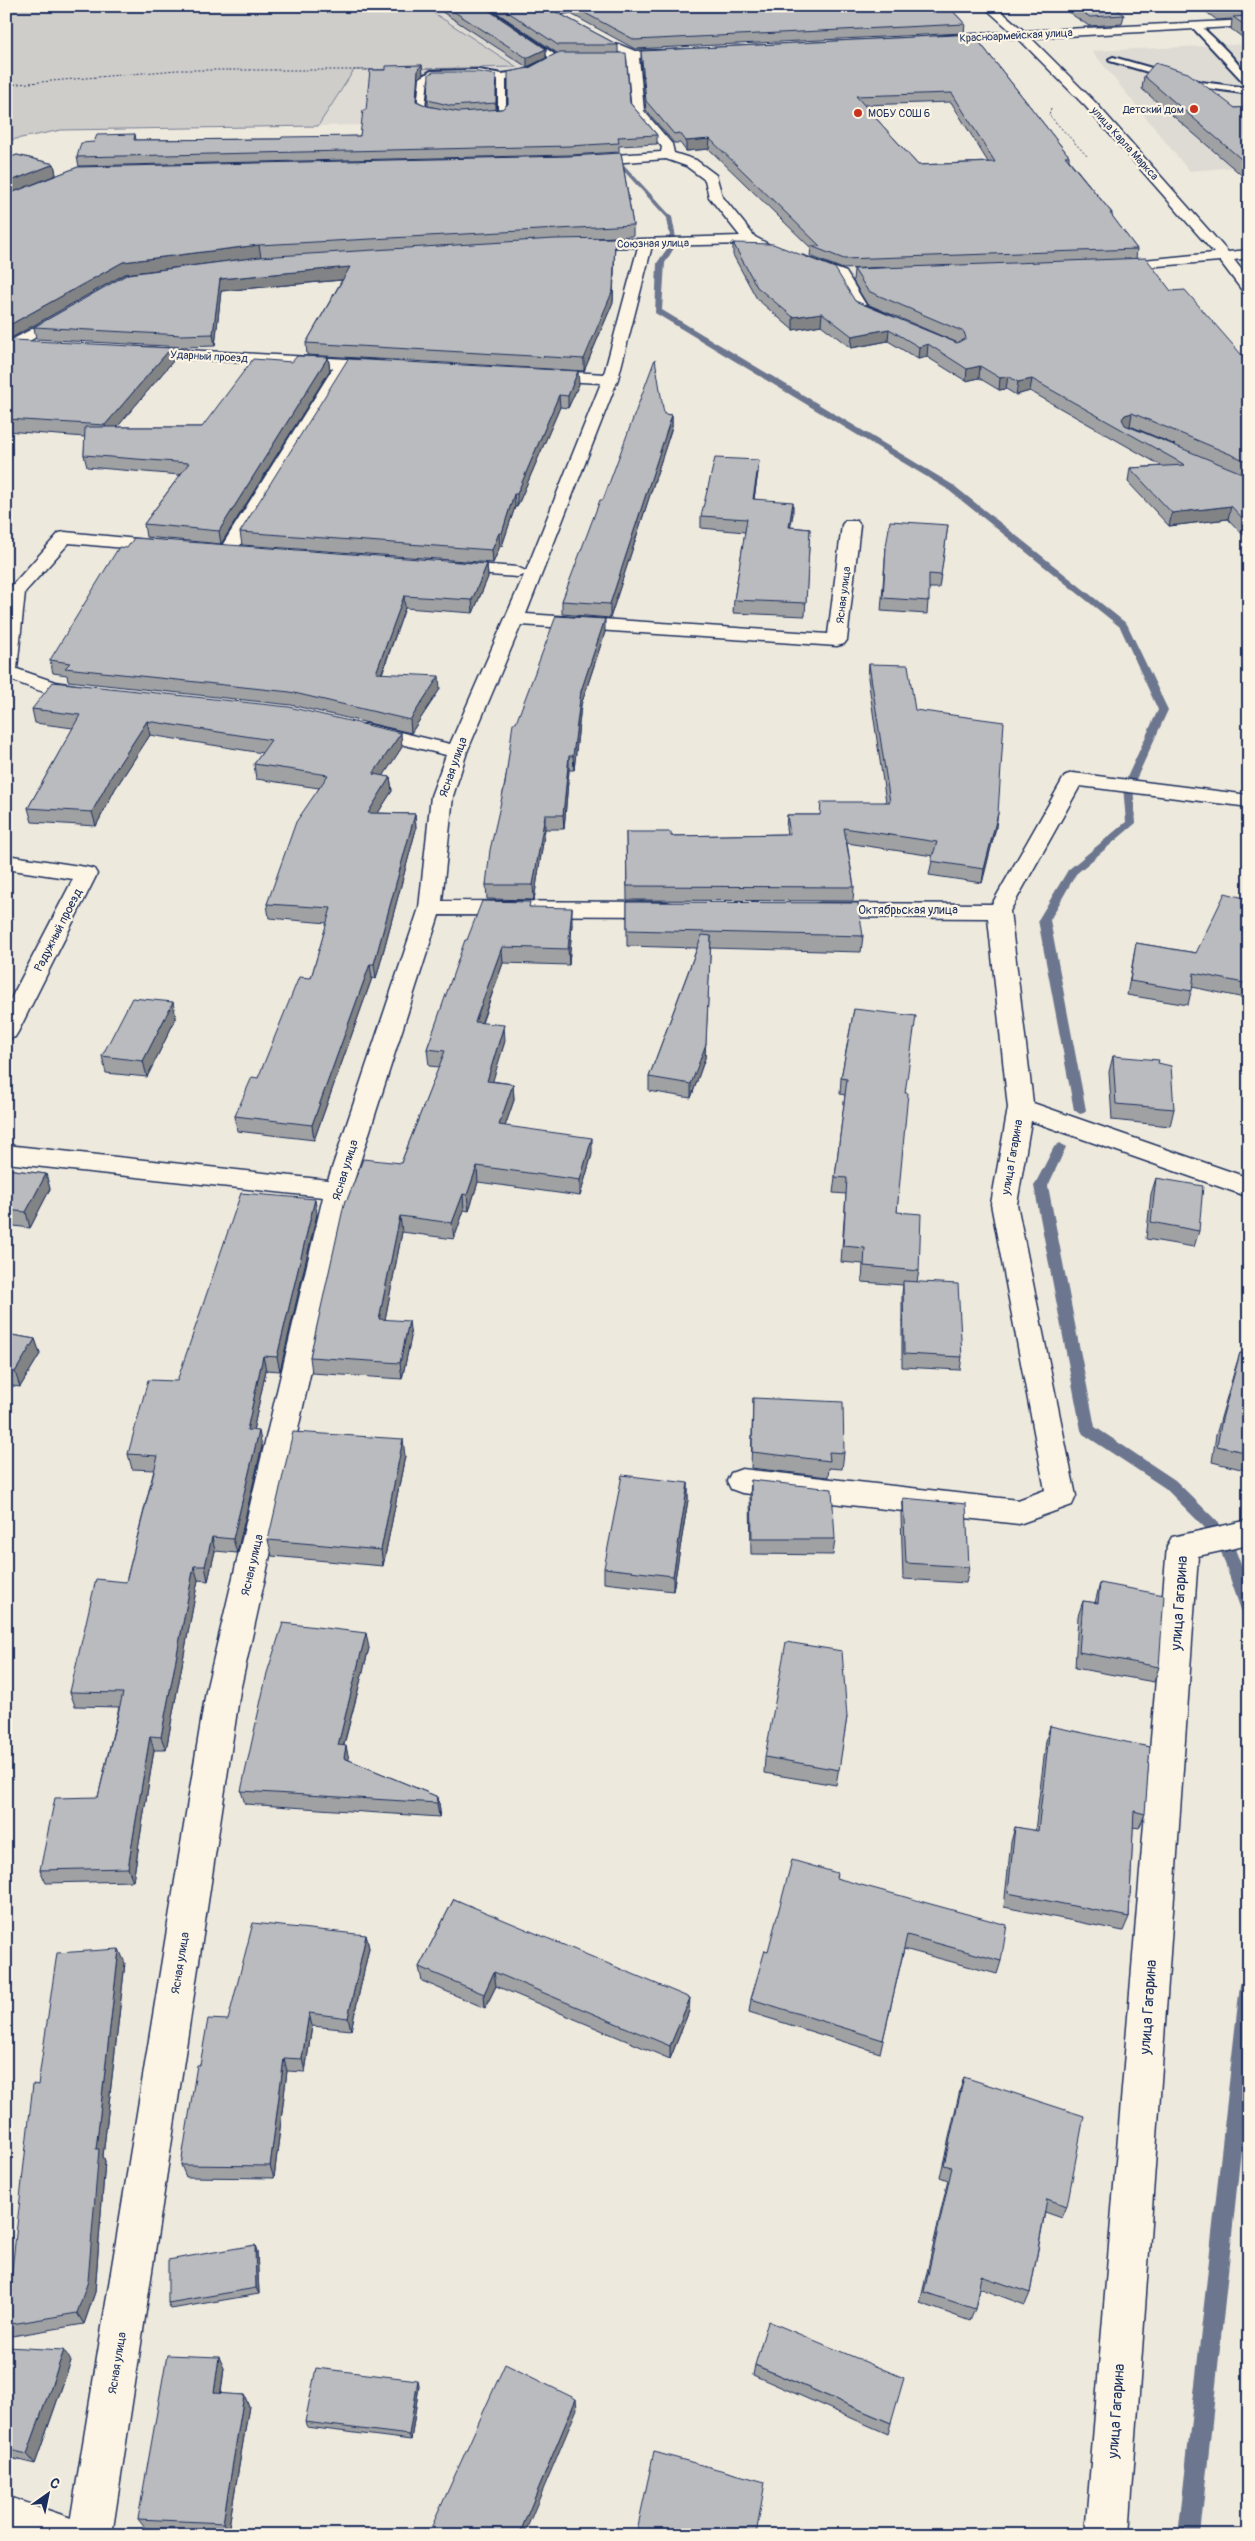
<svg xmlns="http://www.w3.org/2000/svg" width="1255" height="2541" font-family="Pangolin,sans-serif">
  <rect width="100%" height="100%" fill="#eee9dd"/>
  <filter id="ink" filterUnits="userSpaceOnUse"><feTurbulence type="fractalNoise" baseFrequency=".02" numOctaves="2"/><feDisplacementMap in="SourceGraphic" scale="10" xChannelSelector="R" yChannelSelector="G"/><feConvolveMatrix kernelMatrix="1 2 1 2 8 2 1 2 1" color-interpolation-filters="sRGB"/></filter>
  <g filter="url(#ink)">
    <path fill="#dedbd4" d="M423 6H535L628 56 626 60H579L570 121 318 126 354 70 516 67Z
      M1249 44V166L1189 171 1092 51Z"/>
    <path fill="#cfcdca" stroke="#757e94" d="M6 6H423L517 67 354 70 318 126 61 130 6 141Z"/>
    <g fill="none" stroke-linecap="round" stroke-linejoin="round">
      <path fill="#6c778f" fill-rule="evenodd" d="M610 154H614L672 217 677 243 665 263 662 310 953 485 1127 624 1168 710 1133 786 1136 823 1076 874 1050 920 1086 1110 1084 1113 1080 1114 1074 1110 1038 920 1068 870 1126 822 1123 786 1158 710 1120 627 947 489 655 313 657 263 671 243 667 218 610 156Z
        M1060 1143 1066 1147 1048 1186 1095 1427 1175 1480 1229 1533 1249 1586V1617L1243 1615 1241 1610 1217 1540 1165 1488 1083 1434 1081 1430 1034 1186 1054 1147Z
        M1249 1976V2075L1200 2535H1178L1240 1985 1242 1979Z"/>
      <g stroke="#1b2f5e" stroke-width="4">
        <path id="lane" d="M473 6H483L560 58 528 75 506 79V113C500 118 482 121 476 116L498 111V79L479 76H433L428 79 425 107 445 115C437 121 424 115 417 108L420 78 431 71 479 70 502 74 523 71 550 58Z
          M1193 24H1199C1213 38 1249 68 1249 88L1193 28Z
          M1113 57 1201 82 1249 88V94L1200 87 1110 61 1109 59Z"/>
      </g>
      <g stroke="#1b2f5e" stroke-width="3">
        <path id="street" d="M570 6H600L595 9 551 15 546 12 551 9Z
          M983 6H995L1024 31 1249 20V26L1031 38 1095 102 1228 252 1249 250V258L1234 260 1249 279V294L1244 293 1220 261 1108 270 1106 267 1113 263 1214 253 1086 107 1018 38 935 41 933 39 939 36 1012 32Z
          M618 44 635 51 683 50 685 52 679 55 639 58 644 111 672 144 674 153 696 160 716 175 722 196 755 237 770 245 763 249 748 244 652 246 618 379 526 614 828 634 842 525 845 521H857L860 525 847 640 844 644 837 646 521 625 467 752 453 796 442 901 665 902 673 904 676 909 673 914 665 916 439 915 351 1190 240 1691 112 2535H68L206 1691 323 1197 6 1163V1145L328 1180 419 908 431 796 446 755 359 734 356 730 359 726 366 724 450 744 524 575 517 577 451 572 445 571 442 567 445 563 451 562 517 567 526 571 601 383 542 380 534 375 542 370 604 374 638 247 577 248 570 244 572 241 740 236 709 197 705 180 686 166 666 159 584 165 578 161 584 157 661 152 662 147 632 112 627 57 614 49V45Z
          M803 256 846 272 866 305 891 316 893 319 891 322H881L855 311 835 278 798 263 796 260Z
          M67 310 72 311 74 314 72 317 6 354V343Z
          M135 347 382 361 390 366 382 371 348 369 236 552 233 556H221L218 552 333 368 130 355 127 352 130 349Z
          M65 532 169 542 175 543 178 547 175 551 169 552 69 543 25 592 17 669 55 682 93 688 96 692 93 696C65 703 32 688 6 678L7 591 59 533Z
          M1073 773 1249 795V807L1080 786 1010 911 1033 1103 1249 1178V1197L1031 1121 1017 1204 1076 1496 1072 1505 1019 1524 742 1493 731 1489 727 1481 731 1473 742 1469 1018 1500 1045 1490 991 1204 1008 1108 988 918 820 917 812 915 809 910 812 905 820 903 992 904 1063 779 1066 775Z
          M6 855 86 867 94 869 97 874 18 1032 15 1037 6 1040V1008L73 879 6 869Z
          M1249 1520V1545L1198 1556 1129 2535H1085L1167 1546 1172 1537Z"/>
      </g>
      <g stroke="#1b2f5e" stroke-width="3">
        <path id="secondary" d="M6 2496 74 2519 80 2535H6Z"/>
      </g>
      <path stroke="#1b2f5e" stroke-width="1" stroke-dasharray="2 2" stroke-linecap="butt" d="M6 85 177 70H390
        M1051 109 1049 115 1087 156"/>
      <use href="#lane" fill="#fcf5e5" fill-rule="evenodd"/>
      <use href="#street" fill="#fcf5e5" fill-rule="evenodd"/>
      <use href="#secondary" fill="#fcf5e5" fill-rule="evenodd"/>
    </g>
    <path fill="#a0a1a3" stroke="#1b2f5e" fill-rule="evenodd" d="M433 6H482L546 49V58L527 67Z
      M487 6H545L618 45V53L630 103 657 135V144L619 146V152L570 155 79 166 77 157 94 142 135 134 136 140 281 139 360 136 366 110 386 70 422 65 423 74 418 78 417 101 427 106 440 109 428 106V100L496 75V109H502L508 104 529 68 557 53Z
      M571 6H948L965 24 964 33 635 49 571 14Z
      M1059 6H1114L1124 15 1122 24 1089 26Z
      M1198 6H1249V42L1231 29 1232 19 1217 20Z
      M973 34 1069 156V160L1112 213V216L1137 249 1136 259 1247 361H1249V534H1242L1228 519 1169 526 1128 482 1130 468 1162 466 1030 391 1016 395 1006 389 999 390 979 378 966 381 927 357 918 359 888 341 851 348 821 325 793 330 757 299 733 255V243L855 301 957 343H958L867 304 853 281 854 269 891 267 843 269 810 256 811 248 709 149 686 151 680 143H674L646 110 641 60V51ZM951 102 988 162 918 165 864 105ZM1129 426H1130L1175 445Z
      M1144 76 1235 108 1249 107V177L1245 178 1142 89Z
      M621 153 633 225V236L597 238H615L613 302 584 371 307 355 306 343 342 280 221 291 215 346 184 347 36 339 34 327 128 274 181 267 125 274 6 341V159L17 155 54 164 56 175 12 193 78 167 570 156Z
      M6 342 171 348 173 361 117 427H202L292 362 328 357 330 370 221 544 146 537 144 524 180 475 87 467 84 455 85 437 6 431Z
      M579 384 568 408 560 407 517 507H515L502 546H500L493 563 242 545 240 532Z
      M664 414 672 415V427L610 618 562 614V601L603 500Z
      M758 472 754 499 793 514 790 527 810 529 805 616 733 613 734 600 745 532 701 528V516Z
      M948 525 939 588H929L927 614 881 611 886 547Z
      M487 564 488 577 473 613 405 608 382 674 440 689 411 733 291 705 68 681 67 675 53 673 50 660Z
      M605 632 581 705 574 770H569L564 829H545L534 900 487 899 486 885 516 723Z
      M869 664 915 710 996 827 982 883 929 875 933 856 847 843 854 887 853 901 627 900 626 832 671 836 787 834 786 829 787 815H820L886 802 868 678Z
      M32 709 402 747 383 776 390 777 392 791 378 813 415 814 416 829 376 979 372 978 314 1140 237 1131 235 1116 258 1078 311 978 327 923 269 918 267 904 319 788 256 779 254 764 262 753 150 735 115 789 96 826 32 822 28 808 73 728 35 723Z
      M1249 898V999L1192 987 1188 1005 1127 995 1136 943 1196 953Z
      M627 902 863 936 861 952 710 948 705 1058 691 1098 649 1091V1077L697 948 627 946Z
      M531 907 572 924 569 965 503 963 482 1023 505 1041 492 1081 513 1084 514 1100 505 1126 592 1154 580 1196 478 1182 469 1211 464 1210 454 1239 402 1232 385 1319 411 1337 402 1379 312 1373 310 1357 347 1200 401 1163 439 1067 429 1066 427 1049 467 940Z
      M854 1009 905 1093 897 1212 919 1271 917 1282 962 1357 960 1370 902 1367V1294L903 1285 862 1282 863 1264 841 1262 846 1194 833 1193 845 1095 840 1094 841 1078Z
      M176 1018 147 1077 106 1073 102 1056Z
      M1113 1056 1158 1063 1174 1109 1170 1126 1112 1120 1109 1072Z
      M6 1169 46 1174 50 1189 30 1228 6 1225Z
      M1156 1178 1199 1231 1194 1247 1146 1239 1151 1194Z
      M317 1214 280 1371 266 1370 253 1431 262 1446 237 1553 215 1551 208 1581 198 1580 166 1750H154L133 1881 46 1883 40 1870 98 1797 119 1707 75 1706 70 1692 126 1582 154 1470 132 1469 128 1454 177 1381Z
      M6 1334 35 1339 40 1354 20 1387 6 1385Z
      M1240 1353 1249 1355V1471L1212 1462 1216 1435 1235 1369Z
      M753 1398 844 1453 842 1469 829 1468 828 1477 751 1468Z
      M405 1456 383 1566 272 1556 268 1540Z
      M751 1480 835 1539 833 1555 751 1554 750 1496Z
      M688 1483V1500L673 1591 604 1583V1568Z
      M903 1498 969 1567 966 1583 903 1579 901 1514Z
      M1100 1583 1159 1667 1154 1682 1075 1668 1078 1616 1083 1601 1095 1603Z
      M369 1648 344 1745 349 1760 438 1797 440 1810 439 1817 245 1804 241 1791Z
      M847 1717 836 1785 764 1773 765 1757Z
      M1050 1726 1145 1814 1139 1828 1133 1827 1129 1917 1123 1931 1004 1907 1011 1842 1015 1827 1035 1831 1046 1741Z
      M837 1873 836 1879 1001 1961 997 1974 904 1949 880 2053 749 2012 751 1999 768 1951Z
      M454 1899 689 2011 670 2059 496 1986 485 2008 422 1981 419 1967Z
      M366 1935 369 1948 351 2030 312 2026 305 2072 287 2071 274 2178 186 2177 181 2165 200 2065 228 2020Z
      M125 1963 103 2156 105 2161 95 2292 84 2324 6 2337V2305H8L38 2085Z
      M964 2077 1067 2206 1062 2218 1045 2212 1030 2293 1025 2305 979 2288 975 2309 970 2321 920 2303 948 2180 940 2177 960 2090Z
      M257 2251 259 2294 171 2309 168 2303Z
      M6 2347 71 2361 35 2464 6 2457Z
      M755 2365 891 2423 888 2434 753 2375Z
      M224 2368 221 2394 244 2395 249 2406 228 2532 145 2528 138 2519Z
      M419 2386 411 2440 307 2427 305 2422Z"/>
    <path fill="#828385" stroke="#1b2f5e" d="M546 49V58L527 67V58Z
      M422 65 423 74 418 78 416 110V101L418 69Z
      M710 139 709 149 686 151V141Z
      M54 164 56 175 6 195V183Z
      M615 238 613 302 584 371V359Z
      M259 245 261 257 125 274 6 341V327L123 262Z
      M350 267 351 279 221 291 215 346 213 334 220 279Z
      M822 313 821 325 793 330V317Z
      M889 329 888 341 851 348 852 336Z
      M928 344 927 357 918 359 919 347Z
      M171 348 173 361 108 438 105 425Z
      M328 357 330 370 221 544 219 531Z
      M980 366 979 378 966 381 967 369Z
      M578 371 579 384 568 408V396Z
      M1008 376 1006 389 999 390 1000 378Z
      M1032 379 1030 391 1016 395 1018 382Z
      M559 395 560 407 517 507V494Z
      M1132 413 1130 426 1122 428V419L1125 415Z
      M672 415V427L610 618V604Z
      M759 460 758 472 752 512 753 499Z
      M514 494 515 507 502 546V533Z
      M793 502V514L788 540 789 527Z
      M1231 506 1228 519 1169 526 1172 513Z
      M1249 520V534H1242L1245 521Z
      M499 533 500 546 493 563 492 550Z
      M487 564 488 577 473 613 472 600Z
      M404 596 405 608 377 686 376 673Z
      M605 619V632L581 705 574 770 573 756 581 691Z
      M439 676 440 689 411 733 410 720Z
      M147 721 150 735 115 789 96 826 92 812 112 775Z
      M401 733 402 747 375 789 373 774Z
      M569 756V770L564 829 563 815Z
      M390 777 392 791 369 827 368 813Z
      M998 813 996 827 982 883 984 869Z
      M415 814 416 829 376 979 374 964Z
      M545 815V829L534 900 533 885Z
      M572 908V924L569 965 568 949Z
      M711 936 705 1058 691 1098V1084Z
      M502 947 503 963 476 1038 475 1022Z
      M370 964 372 978 314 1140 312 1125Z
      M173 1002 176 1018 147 1077 143 1061Z
      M504 1025 505 1041 488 1097 487 1081Z
      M513 1084 514 1100 500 1141 499 1125Z
      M592 1138V1154L580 1196V1180Z
      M477 1166 478 1182 469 1211 467 1195Z
      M46 1174 50 1189 30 1228 26 1212Z
      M463 1194 464 1210 454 1239 452 1223Z
      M315 1199 317 1214 280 1371 277 1357Z
      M400 1216 402 1232 382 1335 379 1319Z
      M409 1321 411 1337 402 1379 400 1363Z
      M35 1339 40 1354 20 1387 15 1372Z
      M263 1356 266 1370 250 1445 247 1430Z
      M259 1431 262 1446 237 1553 233 1539Z
      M403 1439 405 1456 383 1566 381 1550Z
      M688 1483V1500L673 1591V1576Z
      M212 1537 215 1551 208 1581 205 1566Z
      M194 1566 198 1580 166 1750 161 1737Z
      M366 1633 369 1648 340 1759 338 1745Z
      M150 1736 154 1750 133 1881 128 1868Z
      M346 1746 349 1759 346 1772 344 1758Z
      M438 1797 440 1810 439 1817 437 1803Z
      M366 1935 369 1948 351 2030 348 2018Z
      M119 1949 125 1963 103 2156 105 2161 95 2292 84 2324 77 2313Z
      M494 1972 496 1986 485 2008 484 1994Z
      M690 1998 689 2011 670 2059V2046Z
      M309 2013 312 2026 305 2072 302 2059Z
      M284 2058 287 2071 274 2178 270 2166Z
      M255 2245 257 2251 259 2294 256 2288Z
      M64 2350 71 2361 35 2464 27 2454Z
      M219 2357 224 2368 219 2404 214 2393Z
      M418 2380 419 2386 411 2440 409 2435Z
      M244 2395 249 2406 228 2532 223 2523Z
      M576 2399 577 2409 524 2535H519Z"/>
    <path fill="#babbbe" stroke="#1b2f5e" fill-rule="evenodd" d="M445 6H482L546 49 527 58Z
      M499 6H545L618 45H558Z
      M572 6H948L965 24 635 40Z
      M1073 6H1114L1124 15 1090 17Z
      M1217 6H1249V7L1220 8Z
      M1249 16V28L1233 17Z
      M973 34 1069 156H1065L1112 213H1110L1137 249 844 259 811 246H820L710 139 686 141 680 133 674 134 646 101 641 51ZM952 93 995 162 918 165 856 96Z
      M557 53H626L630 103 657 135 618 137 619 143 570 146 77 157 81 143 94 142 97 135 135 134 134 140 281 139 282 137 360 136 363 110H366L370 70H386V66L422 65 418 69 416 101 427 106 459 112 502 109 508 104V72L529 68Z
      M1155 63 1188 73 1235 108 1249 107V164H1247L1144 76Z
      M433 72H479L496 75V103L452 106 428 100 429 74Z
      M621 153 633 225 259 245 123 262 6 327V195L78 167 570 156Z
      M17 155 54 164 6 183V159Z
      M615 238 613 290 584 359 306 343 350 267 220 279 213 334 182 335 34 327 128 274 260 257 554 239Z
      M733 243 773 244 835 268 855 301 957 343 966 338 964 332 868 291 854 269 1146 258 1171 291 1185 290 1247 361H1249V462L1132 413 1125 415 1122 419 1125 425 1249 476V520L1245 521 1231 506 1172 513 1130 468 1185 465 1032 379 1018 382 1008 376 1000 378 980 366 967 369 928 344 919 347 889 329 852 336 822 313 793 317 757 287Z
      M14 340 171 348 105 425 6 419V342Z
      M297 356 328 357 219 531 144 524 189 463 84 455 85 427H202L253 359 292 362Z
      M348 359 578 371 568 396 559 395 517 494H514L502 533H499L492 550 240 532Z
      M655 359 664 414 672 415 610 604 562 601 600 500H603Z
      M715 458 759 460 753 499 793 502 789 527 810 529 806 603 734 600 747 519 701 516Z
      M890 521 948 525 941 575 929 574V601L883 598 886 547Z
      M134 538 487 564 472 600 404 596 376 673 439 676 410 720 290 692 65 668 70 663 50 660 119 547 127 548Z
      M556 616 605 619 581 691 573 756H569L563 815H545L533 885H486L490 850 505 784 513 723H516Z
      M869 664 908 665 915 710 1004 722 998 813 984 869 931 861 937 842 844 828 854 887 627 886 626 832H671V836L790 834 787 815H820L821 802H890Z
      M53 682 289 707 401 733 373 774 390 777 368 813 415 814 374 964H370L312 1125 235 1116 252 1077 258 1078 299 977 311 978 331 908 267 904 296 822 328 775 254 764 271 740 147 721 112 775 92 812 28 808 80 715 32 709Z
      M1225 893 1248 899 1249 898V984L1194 973 1192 991 1130 981 1136 943 1196 953Z
      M482 901 530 902 529 907 572 908 568 949 502 947 475 1022 504 1025 487 1081 513 1084 499 1125 592 1138 580 1180 477 1166 467 1195 463 1194 452 1223 400 1216 379 1319 409 1321 400 1363 310 1357 345 1200H347L363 1159 401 1163 445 1051 427 1049 465 940H467Z
      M627 902 858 903 863 936 627 930Z
      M702 935 711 936 706 1044 691 1084 649 1077Z
      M132 998 173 1002 143 1061 102 1056Z
      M854 1009 916 1016 905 1093H908L897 1212 921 1214 919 1271 864 1266 865 1248 843 1246 847 1178 835 1177 847 1079 841 1078Z
      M1113 1056 1159 1060 1158 1063 1171 1066 1174 1109 1116 1104Z
      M6 1169 46 1174 26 1212 6 1210Z
      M1156 1178 1203 1186 1199 1231 1151 1222Z
      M241 1193 315 1199 277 1357 263 1356 247 1430 259 1431 233 1539 212 1537 205 1566H194L161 1737 150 1736 128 1868 40 1870 55 1798 98 1797 123 1693 70 1692 96 1579 126 1582 158 1456 128 1454 148 1380 177 1381Z
      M903 1281 958 1284 962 1357 904 1354Z
      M6 1334 35 1339 15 1372 6 1371Z
      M1240 1353 1249 1355V1453L1217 1446 1222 1419Z
      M753 1398 843 1402 844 1453 829 1452 830 1461 752 1452Z
      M293 1432 403 1439 381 1550 268 1540Z
      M622 1475 688 1483 673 1576 604 1568Z
      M751 1480 832 1489 835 1539H752Z
      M903 1498 966 1504 969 1567 906 1563Z
      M1100 1583 1164 1595 1159 1667 1079 1652 1083 1601 1098 1603Z
      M283 1623 366 1633 338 1745 346 1746 344 1758 438 1797 437 1803 241 1791 267 1673Z
      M786 1642 842 1651 847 1717 839 1770 765 1757Z
      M1050 1726 1150 1747 1145 1814 1134 1811 1129 1917 1008 1893 1015 1827 1038 1831Z
      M792 1860 837 1873 836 1878 1007 1925 1001 1961 907 1935 883 2040 751 1999 765 1950 768 1951Z
      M454 1899 690 1998 670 2046 494 1972 484 1994 419 1967Z
      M253 1923 366 1935 348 2018 309 2013 302 2059 284 2058 270 2166 181 2165 197 2065H200L208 2019 228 2020Z
      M119 1949 96 2149H99L88 2281 77 2313 6 2325V2305H8L33 2084 38 2085 57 1953Z
      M964 2077 1084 2116 1067 2206 1047 2199 1030 2293 981 2276 975 2309 924 2292 952 2167 944 2165Z
      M255 2245 256 2288 168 2303V2260Z
      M768 2321 904 2378 891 2423 755 2365Z
      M6 2347 64 2350 27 2454 6 2449Z
      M167 2355 219 2357 214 2393 244 2395 223 2523 138 2519Z
      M505 2364 576 2399 519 2535H428Z
      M316 2368 418 2380 409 2435 305 2422Z
      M654 2452 765 2482 756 2535H636Z"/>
  </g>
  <g fill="#c8321e" stroke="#fcf5e5" stroke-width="2">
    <circle cx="1194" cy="109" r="5"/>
    <circle cx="858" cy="113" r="5"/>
  </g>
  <g text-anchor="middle" stroke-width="4.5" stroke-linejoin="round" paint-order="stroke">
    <g font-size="11" fill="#1b2f5e" stroke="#fcf5e5">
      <text transform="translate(1016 35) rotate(-3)" y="4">Красноармейская улица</text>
      <text transform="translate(1125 143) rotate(48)" y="4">улица Карла Маркса</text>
      <text transform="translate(653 243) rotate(-1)" y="4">Союзная улица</text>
      <text transform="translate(209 356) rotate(3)" y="4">Ударный проезд</text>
      <text transform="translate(843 595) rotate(-83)" y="4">Ясная улица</text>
    </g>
    <g font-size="11" fill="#1b2f5e" stroke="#fcf5e5" text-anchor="end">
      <text x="1184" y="113">Детский дом</text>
      <text x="868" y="117" text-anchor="start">МОБУ СОШ 6</text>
    </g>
    <g font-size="12" fill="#1b2f5e" stroke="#fcf5e5">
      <text transform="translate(453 767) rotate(-71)" y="4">Ясная улица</text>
      <text x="908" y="914">Октябрьская улица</text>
      <text transform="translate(58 930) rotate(-63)" y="4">Радужный проезд</text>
      <text transform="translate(1012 1157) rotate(-80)" y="4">улица Гагарина</text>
      <text transform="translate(345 1170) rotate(-73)" y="4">Ясная улица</text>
      <text transform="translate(252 1565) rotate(-77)" y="4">Ясная улица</text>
      <text transform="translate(180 1963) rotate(-81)" y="4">Ясная улица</text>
      <text transform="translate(117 2363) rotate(-81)" y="4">Ясная улица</text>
    </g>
    <g font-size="15" fill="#1b2f5e" stroke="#fcf5e5">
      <text transform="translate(1179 1603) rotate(-86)" y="5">улица Гагарина</text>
      <text transform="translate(1148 2007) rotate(-86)" y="5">улица Гагарина</text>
      <text transform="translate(1116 2411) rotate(-86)" y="5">улица Гагарина</text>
    </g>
  </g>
  <rect width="1255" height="2541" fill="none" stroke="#fcf5e5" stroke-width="25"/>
  <rect x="12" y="12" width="1230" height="2516" fill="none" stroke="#1b2f5e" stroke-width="2" filter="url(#ink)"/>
  <g transform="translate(48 2494) rotate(33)" stroke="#fcf5e5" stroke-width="4" paint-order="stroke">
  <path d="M0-4L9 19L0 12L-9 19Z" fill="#1b2f5e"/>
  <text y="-8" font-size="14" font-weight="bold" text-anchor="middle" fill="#1b2f5e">С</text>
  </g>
</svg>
